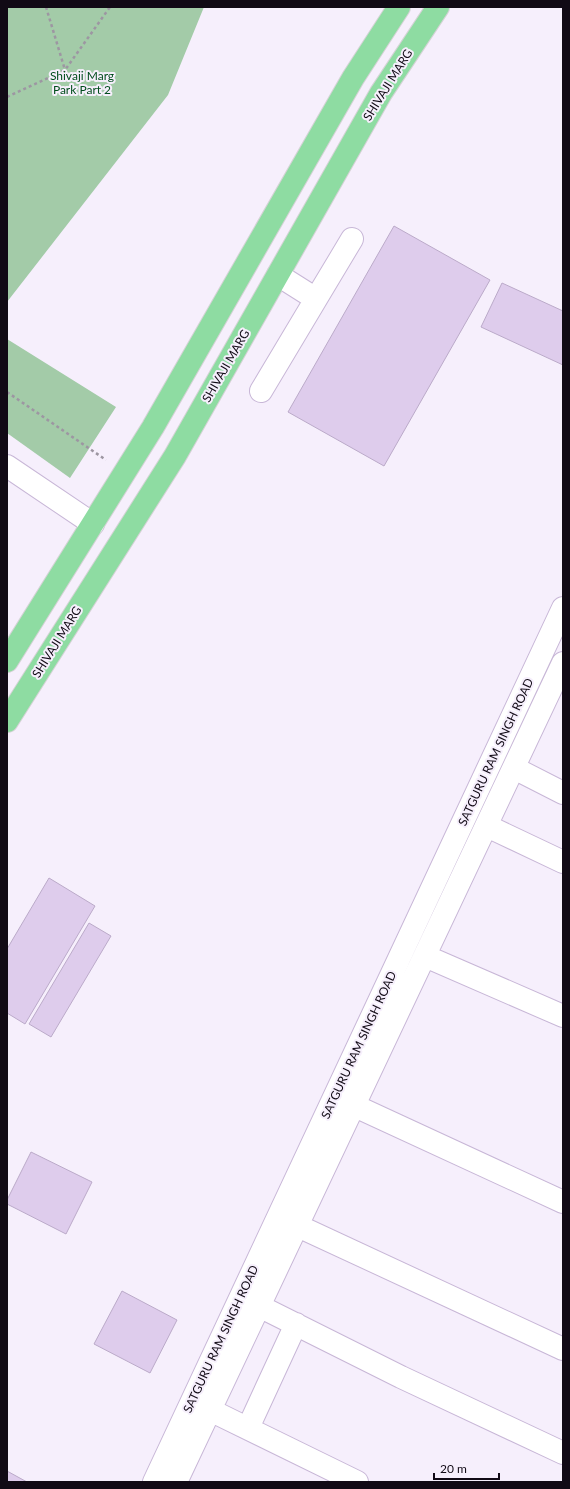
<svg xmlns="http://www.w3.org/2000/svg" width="570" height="1489" font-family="Lato,sans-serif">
  <rect width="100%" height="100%" fill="#f6effc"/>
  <path fill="#a3cba8" d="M7 7H204L168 95 7 302Z
    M7 339 116 407 70 478 7 433Z"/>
  <path fill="#deccec" stroke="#bbaac9" d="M394 226 490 280 384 466 288 412Z
    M502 283 563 311V365L481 327Z
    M49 878 95 906 25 1024 7 1013V949Z
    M89 923 111 936 51 1037 29 1024Z
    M31 1152 92 1182 66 1234 7 1204V1200Z
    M122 1291 177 1320 150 1373 94 1344Z
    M7 1471 27 1482H7Z"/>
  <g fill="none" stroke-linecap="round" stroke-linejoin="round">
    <g stroke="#c8b7d7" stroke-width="24">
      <path id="minor" d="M316 299 352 239
        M261 391 316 299 278 275
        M7 466 93 524
        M514 768 563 793
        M487 826 563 862
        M425 956 563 1016
        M355 1106 563 1202
        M298 1226 563 1349
        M259 1306 401 1377 563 1453
        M210 1410 357 1482
        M248 1428 296 1324
        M154 1482 563 608
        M176 1482 563 663"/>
    </g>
    <g stroke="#d4d3d5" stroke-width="24">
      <path id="major" d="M7 661 153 427 353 78 399 7
        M7 721 175 456 381 93 438 7"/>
    </g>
    <path stroke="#9d96a2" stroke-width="2.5" stroke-dasharray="3 3" stroke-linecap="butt" d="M46 7 65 70
      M7 97 65 70 110 7
      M7 392 106 460"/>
    <use href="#minor" stroke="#fff" stroke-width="22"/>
    <use href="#major" stroke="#8edca2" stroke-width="22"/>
  </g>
  <g text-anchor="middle" stroke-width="4" stroke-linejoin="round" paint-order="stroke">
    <g font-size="12" fill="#004d1c" stroke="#f6effc">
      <text x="82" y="80">Shivaji Marg<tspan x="82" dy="14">Park Part 2</tspan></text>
    </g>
    <g font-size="12" fill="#110a15" stroke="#f6effc">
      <text transform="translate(388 85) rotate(-58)" y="4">SHIVAJI MARG</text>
      <text transform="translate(226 366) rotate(-60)" y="4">SHIVAJI MARG</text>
      <text transform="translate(57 642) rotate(-58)" y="4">SHIVAJI MARG</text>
      <text transform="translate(496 752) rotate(-65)" y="4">SATGURU RAM SINGH ROAD</text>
      <text transform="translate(359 1045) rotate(-65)" y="4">SATGURU RAM SINGH ROAD</text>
      <text transform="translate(221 1339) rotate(-65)" y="4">SATGURU RAM SINGH ROAD</text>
    </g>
  </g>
  <rect width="570" height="1489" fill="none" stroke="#110a15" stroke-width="16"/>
  <path d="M434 1473v6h65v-6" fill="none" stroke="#110a15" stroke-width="2"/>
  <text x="440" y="1473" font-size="12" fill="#110a15" stroke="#f6effc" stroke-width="3" paint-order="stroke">20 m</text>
</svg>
